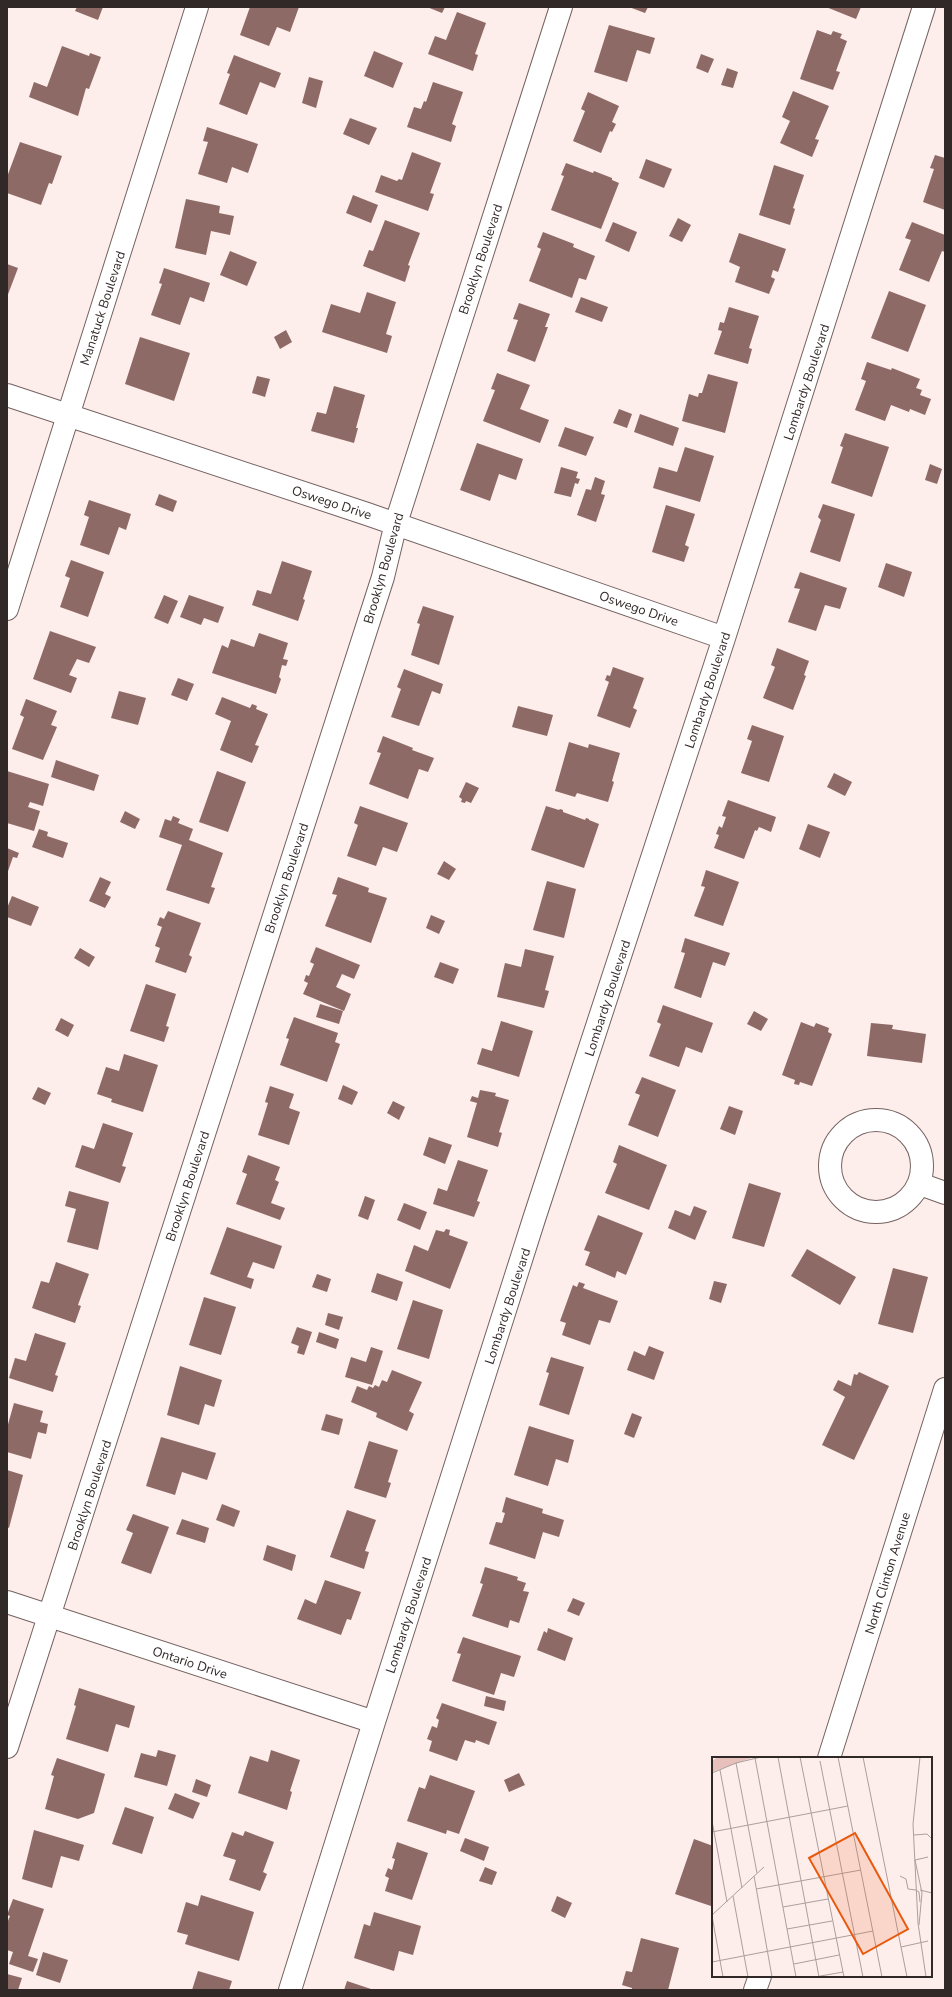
<svg xmlns="http://www.w3.org/2000/svg" width="952" height="1997" font-family="'Nunito Sans',sans-serif">
  <rect width="100%" height="100%" fill="#fdedeb"/>
  <path fill="#8e6a66" d="M77 7H103L98 20 75 11Z
    M250 7H299L290 32 277 27 269 46 240 35Z
    M427 7H445L442 13Z
    M629 7H648L645 13Z
    M826 7H861L856 19Z
    M457 12 486 23 475 54 478 55 473 71 428 54 435 36 446 40Z
    M609 25 655 38 650 54 637 50 627 82 594 72Z
    M817 30 831 35 833 31 842 34 840 38 847 41 836 71 840 72 833 90 800 79Z
    M62 46 89 56 90 53 101 57 89 89 86 88 78 116 29 97 34 82 47 87Z
    M374 51 403 63 393 88 364 76Z
    M701 54 714 59 708 73 696 68Z
    M234 55 281 73 275 88 260 82 247 115 219 104 230 74 227 73Z
    M727 68 738 72 733 88 721 85Z
    M309 77 323 81 316 108 302 103Z
    M433 82 463 92 452 124 456 126 451 142 407 127 414 107 421 109 424 101 426 102Z
    M793 91 829 106 815 139 819 140 812 157 780 143 790 121 782 117Z
    M588 92 619 106 612 122 616 124 612 132 610 131 601 153 573 141 585 111 581 109Z
    M350 118 377 128 369 145 343 134Z
    M207 127 258 144 248 173 232 167 227 183 198 174 208 142 203 141Z
    M20 142 62 156 52 184 49 183 41 205 7 193V177Z
    M412 152 441 163 430 193 434 194 428 211 375 192 381 175 397 181 399 179 402 180Z
    M935 155 945 158V210L923 202 934 169 930 168Z
    M646 159 672 169 664 188 639 178Z
    M566 163 593 173 594 171 612 178V180L619 183 601 229 551 210 564 176 561 175Z
    M774 165 804 175 793 208 795 209 790 225 759 215Z
    M353 195 378 205 371 223 346 213Z
    M186 199 220 206 219 213 234 216 230 235 211 231 206 255 175 248Z
    M678 218 691 225 682 242 669 236Z
    M385 220 420 233 408 265 410 266 405 282 363 266 369 250 373 251Z
    M613 222 637 232 629 252 605 241Z
    M912 222 945 235V252L942 251 929 282 899 270 911 240 905 238Z
    M543 232 574 244 573 247 595 256 586 280 579 278 572 298 529 281 541 249 537 247Z
    M739 233 786 249 778 272 773 270 771 277 775 279 769 294 735 282 740 267 729 262Z
    M230 251 257 262 247 286 220 275Z
    M7 264 18 268 7 297Z
    M164 268 210 283 204 302 190 297 180 325 151 315 162 284 159 283Z
    M889 291 926 305 908 352 871 338Z
    M367 292 396 302 386 334 392 336 387 353 322 332 331 304 360 313Z
    M581 297 608 307 602 322 575 312Z
    M519 303 550 314 545 327H548L535 362 507 351 518 320 513 319Z
    M729 307 759 316 749 348 752 349 748 364 714 354 722 331 718 330 720 322 724 323Z
    M286 330 292 342 280 349 274 337Z
    M140 337 190 353 174 401 125 384Z
    M867 362 891 370 892 368 920 379 916 388 922 390 920 395 931 399 925 415 910 409 909 412 891 405 885 421 855 410 866 381 861 379Z
    M497 373 530 385 520 409 549 420 540 443 483 421 495 390 491 389Z
    M708 374 738 382 725 433 682 421 689 394 698 397 699 393H702Z
    M257 376 270 379 265 397 252 393Z
    M334 386 365 395 356 428H358L354 443 311 431 317 412 326 414Z
    M619 409 632 414 627 428 613 423Z
    M640 414 679 428 673 446 634 432Z
    M565 427 594 437 586 456 558 446Z
    M845 433 889 447 872 497 831 483 843 447 840 446Z
    M477 443 523 459 516 480 499 474 490 501 460 490Z
    M685 447 714 456 700 502 653 488 659 467 677 472Z
    M930 464 942 469 937 484 925 480Z
    M561 467 578 472 576 478 580 479 578 484 575 483 571 497 554 493Z
    M595 477 605 481 601 494 605 495 596 522 577 515 586 489 591 490Z
    M159 494 177 501 173 512 155 505Z
    M89 500 131 514 126 530 119 527 109 555 80 545 89 517 84 515Z
    M823 504 855 514 840 562 810 552 821 520 818 517Z
    M666 505 695 514 685 545 689 547 684 562 652 552Z
    M71 560 104 572 88 617 60 607 70 578 65 576Z
    M282 561 312 571 303 599 305 600 298 621 252 605 257 590 271 594Z
    M886 563 912 572 904 597 878 587Z
    M800 572 847 588 840 609 825 605 816 631 788 622 800 589 794 588Z
    M164 595 178 601 168 624 154 618Z
    M189 595 224 607 218 623 204 618 201 625 180 617Z
    M423 606 454 616 439 665 411 655 420 624 417 623Z
    M50 631 96 647 89 663 77 659 69 675 77 678 71 693 33 679Z
    M259 633 288 643 283 659 288 660 286 666 282 665 279 677 281 679 276 694 212 673 222 645 228 648 231 639 254 647Z
    M777 648 809 661 804 675 806 676 793 710 763 698 775 667 771 665Z
    M613 667 644 678 633 708 637 710 630 728 597 716 609 682 605 680 607 675 610 676Z
    M404 669 443 684 440 694 432 691 419 726 391 717 401 689 397 687Z
    M178 678 194 684 187 701 171 695Z
    M119 691 146 698 138 725 111 718Z
    M222 697 250 708 252 704 257 706 256 709 268 714 255 745 259 746 252 763 220 750 231 721 215 714Z
    M26 699 57 711 51 725 57 727 43 760 12 749 24 717 20 715Z
    M518 706 553 715 547 736 512 727Z
    M752 725 784 736 769 782 741 773 752 741 747 739Z
    M383 736 413 748 412 750 434 758 428 772 419 769 408 799 369 784 381 753 377 752Z
    M569 742 588 748 589 744 620 753 612 781 614 782 608 802 577 793 575 797 555 791Z
    M56 760 99 775 94 791 51 777Z
    M7 771 49 784 43 806 30 802 28 807 40 811 34 831 7 823Z
    M217 771 246 782 228 832 199 822Z
    M834 773 852 782 845 796 827 787Z
    M466 782 479 788 471 803 466 801 465 803 461 802 462 799 459 797Z
    M728 800 776 817 771 832 759 827 757 831 755 830 744 859 714 848 719 835 716 834 719 826 722 828 726 817 722 816Z
    M360 806 408 823 397 852 383 847 376 866 347 856 358 825 354 823Z
    M546 806 559 810 560 809 563 810V812L585 820 586 818 589 819V820L599 824 584 868 531 850Z
    M125 811 140 819 135 829 120 822Z
    M173 816 180 819 178 823 193 829 189 840 223 853 211 887 215 888 209 904 166 890 182 845 159 837 165 819 171 821Z
    M808 824 830 832 820 858 799 849Z
    M39 829 48 832 47 836 68 843 63 858 32 847Z
    M7 848 19 853 17 858 13 857 7 874Z
    M444 861 456 869 449 880 437 874Z
    M706 870 739 882 723 926 694 916 705 887 701 886Z
    M100 877 111 882 105 894 111 897 105 908 89 901Z
    M338 877 369 888 368 892 387 898 371 943 325 926 337 895 332 894Z
    M547 881 576 889 564 938 533 930Z
    M12 896 39 907 31 926 7 917V908Z
    M168 911 201 923 189 955 192 957 186 973 155 962 160 948 155 946 162 927 157 925 160 917 164 919Z
    M431 915 445 921 439 934 426 928Z
    M685 938 730 953 725 966 713 962 701 998 674 988 685 953 681 952Z
    M316 947 360 965 354 979 342 974 336 987 351 994 344 1011 303 994 308 983 304 981 306 975 309 976 314 964 310 962Z
    M80 948 95 957 89 967 74 958Z
    M525 949 554 956 545 990 549 991 544 1008 497 997 505 963 521 967Z
    M440 962 459 969 453 984 434 977Z
    M146 984 176 994 166 1026 169 1027 164 1042 130 1031Z
    M320 1004 343 1011 339 1024 316 1017Z
    M663 1005 713 1023 702 1053 686 1047 679 1067 649 1056 661 1024 657 1022Z
    M754 1011 768 1019 761 1031 747 1024Z
    M294 1017 338 1033 335 1042 340 1044 327 1082 280 1065 289 1039 286 1038Z
    M61 1018 74 1025 68 1037 55 1030Z
    M501 1021 533 1031 519 1077 477 1064 482 1048 492 1051Z
    M801 1022 814 1027 816 1023 829 1028 828 1032 832 1034 812 1086 800 1082 799 1085 794 1084 795 1080 782 1075Z
    M871 1023 893 1025 892 1029 926 1034 922 1063 867 1056Z
    M124 1054 158 1065 143 1112 111 1102 112 1099 97 1094 106 1067 119 1071Z
    M642 1077 676 1090 658 1137 628 1125 640 1095 635 1093Z
    M343 1085 358 1092 352 1105 338 1099Z
    M270 1086 294 1094 289 1108 300 1112 289 1145 258 1135 268 1103 265 1102Z
    M38 1087 51 1093 45 1105 32 1099Z
    M480 1090 496 1093 495 1096 509 1100 499 1132 502 1133 498 1147 467 1137 477 1103 470 1101 472 1096 478 1098Z
    M393 1101 405 1107 399 1120 387 1113Z
    M729 1106 743 1111 735 1135 720 1129Z
    M103 1123 133 1133 122 1166 126 1167 120 1183 75 1167 82 1145 94 1149Z
    M429 1137 452 1145 445 1164 423 1155Z
    M619 1145 667 1165 649 1210 605 1193 617 1164 613 1162Z
    M248 1155 280 1167 275 1180 279 1182 271 1203 285 1208 280 1220 236 1204 247 1174 242 1172Z
    M458 1160 488 1170 477 1201 480 1202 474 1217 433 1204 438 1188 447 1191Z
    M749 1183 781 1193 764 1247 732 1238Z
    M69 1191 109 1202 98 1250 67 1242 76 1209 65 1206Z
    M365 1196 375 1200 368 1220 358 1216Z
    M404 1203 427 1212 420 1230 397 1220Z
    M694 1206 707 1211 695 1240 668 1228 675 1210 690 1216Z
    M598 1215 643 1233 626 1275 617 1271 615 1278 585 1265 590 1252 584 1250Z
    M227 1227 282 1246 274 1269 253 1262 247 1277 254 1279 251 1289 210 1274Z
    M446 1229 450 1230 449 1235 468 1242 450 1289 405 1271 414 1245 428 1251 436 1230 444 1232Z
    M807 1249 856 1277 840 1305 791 1276Z
    M56 1262 89 1274 78 1305 81 1306 75 1323 32 1308 41 1281 49 1283Z
    M893 1268 928 1277 913 1333 878 1324Z
    M377 1273 403 1282 397 1301 371 1292Z
    M317 1274 331 1279 327 1292 312 1287Z
    M714 1281 727 1284 721 1303 709 1299Z
    M579 1282 585 1284 583 1288 618 1301 610 1323 599 1320 590 1345 562 1335 566 1323 560 1321 573 1285 577 1287Z
    M204 1297 236 1307 221 1355 189 1345Z
    M413 1300 443 1310 429 1359 397 1349Z
    M328 1313 343 1317 339 1330 325 1325Z
    M297 1327 312 1332 304 1355 297 1353 299 1346 291 1343Z
    M319 1332 339 1339 336 1349 316 1342Z
    M35 1333 66 1343 55 1375 58 1376 53 1392 9 1378 15 1358 26 1361Z
    M649 1346 664 1352 654 1380 627 1370 634 1351 645 1356Z
    M371 1347 383 1351 372 1385 345 1377 351 1357 366 1362Z
    M551 1357 584 1367 569 1415 539 1405 549 1373 546 1372Z
    M180 1366 222 1380 214 1407 205 1404 199 1425 167 1415Z
    M392 1370 422 1382 409 1411 414 1414 407 1431 376 1417 377 1413 351 1402 357 1386 367 1390 369 1386 373 1388 375 1385 379 1387 382 1380 387 1382Z
    M859 1372 889 1386 854 1460 822 1445 845 1397 833 1390 838 1380 851 1386 854 1374 857 1375Z
    M14 1403 43 1411 40 1422 48 1424 46 1434 38 1432 31 1459 7 1452V1428Z
    M632 1413 642 1417 634 1438 624 1434Z
    M326 1414 343 1419 339 1435 321 1430Z
    M529 1426 574 1440 568 1463 556 1459 548 1486 514 1475Z
    M161 1437 216 1453 207 1480 182 1472 175 1495 146 1486Z
    M369 1441 398 1450 388 1482 391 1483 386 1498 354 1488Z
    M7 1470 23 1475 9 1528 7 1527Z
    M506 1497 543 1509 542 1513 564 1520 559 1537 543 1532 535 1559 489 1544 496 1522 502 1523 505 1513 502 1512Z
    M222 1504 240 1511 234 1527 216 1520Z
    M347 1510 376 1520 365 1551 369 1552 364 1569 330 1557Z
    M133 1514 169 1527 151 1574 121 1563 133 1533 126 1530Z
    M182 1519 209 1528 205 1543 176 1534Z
    M267 1545 296 1555 292 1571 263 1560Z
    M485 1567 518 1577 517 1580 526 1583 523 1591 529 1592 519 1623 510 1620 508 1628 472 1616 483 1584 480 1583Z
    M325 1580 361 1592 351 1620 347 1619 341 1635 297 1619 305 1599 316 1604Z
    M573 1598 585 1603 579 1616 567 1611Z
    M548 1628 573 1638 565 1661 537 1650 544 1631 547 1633Z
    M463 1637 521 1656 514 1677 501 1673 494 1695 452 1681 461 1654 457 1653Z
    M79 1688 135 1706 129 1728 116 1724 108 1752 66 1739 76 1706 74 1705Z
    M486 1696 506 1701 504 1711 484 1706Z
    M442 1703 497 1722 489 1745 476 1740 475 1743 465 1740 457 1761 429 1751 432 1741 427 1739 432 1726 437 1728 439 1720 436 1718Z
    M158 1750 176 1755 167 1786 134 1777 141 1753 156 1757Z
    M271 1750 300 1760 290 1791 292 1792 287 1810 238 1793 250 1756 268 1762Z
    M57 1758 105 1774 94 1813 78 1819 45 1809 54 1776 51 1775Z
    M519 1773 525 1785 509 1792 504 1780Z
    M430 1775 475 1791 459 1834 447 1830 446 1834 407 1821 419 1787 425 1789Z
    M196 1779 211 1785 207 1797 192 1792Z
    M175 1793 200 1803 193 1819 168 1809Z
    M125 1807 154 1817 142 1854 112 1844Z
    M34 1830 84 1845 79 1861 61 1856 52 1888 22 1879Z
    M245 1831 274 1842 263 1872 267 1874 260 1891 229 1880 236 1860 223 1856 232 1832 243 1836Z
    M465 1838 489 1847 484 1861 460 1851Z
    M694 1839 713 1846V1902L711 1906 675 1894Z
    M397 1842 428 1853 412 1900 385 1891 389 1878 385 1876 388 1868 392 1870 395 1859 392 1858Z
    M485 1867 497 1872 492 1885 479 1881Z
    M201 1895 254 1912 239 1961 185 1944 188 1935 177 1932 186 1902 198 1906Z
    M557 1896 572 1903 565 1918 551 1911Z
    M13 1899 44 1909 28 1956 38 1959 33 1972 9 1964 13 1952 7 1950V1923L10 1916 7 1915Z
    M374 1912 421 1926 413 1955 399 1951 394 1971 354 1958 364 1924 370 1926Z
    M641 1938 679 1948 668 1990H632V1988L622 1985 626 1971 632 1972Z
    M43 1952 68 1960 60 1983 36 1975Z
    M198 1971 232 1981 229 1990H192Z
    M7 1974 22 1978 18 1990H7Z
    M347 1981 374 1990H344Z"/>
  <g fill="none" stroke-linecap="round" stroke-linejoin="round">
    <g stroke="#746361" stroke-width="24">
      <path id="street" d="M7 395 367 514 724 638
        M830 1166a46 46 0 1 1 92 0a46 46 0 1 1-92 0Z
        M920 1184 945 1193
        M7 1602 374 1722
        M7 1747 383 577 396 523 561 7
        M829 1758 945 1389
        M290 1990 374 1722 534 1219 724 638 924 7
        M755 1990 760 1976"/>
    </g>
    <g stroke="#746361" stroke-width="24">
      <path id="secondary" d="M7 609 197 7"/>
    </g>
    <use href="#street" stroke="#fff" stroke-width="22"/>
    <use href="#secondary" stroke="#fff" stroke-width="22"/>
  </g>
  <g text-anchor="middle" stroke-width="4" stroke-linejoin="round" paint-order="stroke">
    <g font-size="13" fill="#312928" stroke="#fff">
      <text transform="translate(480 259) rotate(-72)" y="5">Brooklyn Boulevard</text>
      <text transform="translate(102 308) rotate(-72)" y="5">Manatuck Boulevard</text>
      <text transform="translate(806 382) rotate(-72)" y="5">Lombardy Boulevard</text>
      <text transform="translate(332 502) rotate(18)" y="5">Oswego Drive</text>
      <text transform="translate(383 568) rotate(-74)" y="5">Brooklyn Boulevard</text>
      <text transform="translate(639 608) rotate(19)" y="5">Oswego Drive</text>
      <text transform="translate(707 690) rotate(-72)" y="5">Lombardy Boulevard</text>
      <text transform="translate(286 878) rotate(-72)" y="5">Brooklyn Boulevard</text>
      <text transform="translate(607 998) rotate(-72)" y="5">Lombardy Boulevard</text>
      <text transform="translate(187 1186) rotate(-72)" y="5">Brooklyn Boulevard</text>
      <text transform="translate(507 1306) rotate(-72)" y="5">Lombardy Boulevard</text>
      <text transform="translate(89 1495) rotate(-72)" y="5">Brooklyn Boulevard</text>
      <text transform="translate(887 1573) rotate(-73)" y="5">North Clinton Avenue</text>
      <text transform="translate(408 1615) rotate(-72)" y="5">Lombardy Boulevard</text>
      <text transform="translate(190 1662) rotate(18)" y="5">Ontario Drive</text>
    </g>
  </g>
  <g transform="translate(712 1757)">
    <rect width="220" height="220" fill="#fdedeb"/>
    <path d="M6 0H42L0 15V4Z" fill="#e7c0bb"/>
    <path fill="none" stroke="#ab9f9d" stroke-width="1" d="M66 0 107 220M88 0 132 220M126 0 170 220M151 0 195 220M208 0 201 67 206 166 214 220M43 1 84 220M108 4 151 220M24 6 45 116M8 13 30 131M0 16 24 6 49 0M0 64 15 145M0 75 136 49M202 78 215 77 220 82M203 103 216 100M203 103 210 136 207 168M42 119 60 220M188 119 194 122 196 132 204 133M44 132 149 113M204 133 207 135 208 145M208 133 220 136M21 139 36 220M71 150 116 142M0 158 52 110M0 159 11 220M75 172 120 164M189 190 216 184M0 205 161 174M82 207 127 198M103 220 131 215"/>
    <path fill="#e8590c" fill-opacity="0.15" stroke="#e8590c" stroke-width="2" d="M143 76 196 172 151 197 97 101Z"/>
    <rect width="220" height="220" fill="none" stroke="#312928" stroke-width="2"/>
  </g>
  <rect width="952" height="1997" fill="none" stroke="#312928" stroke-width="16"/>
</svg>
